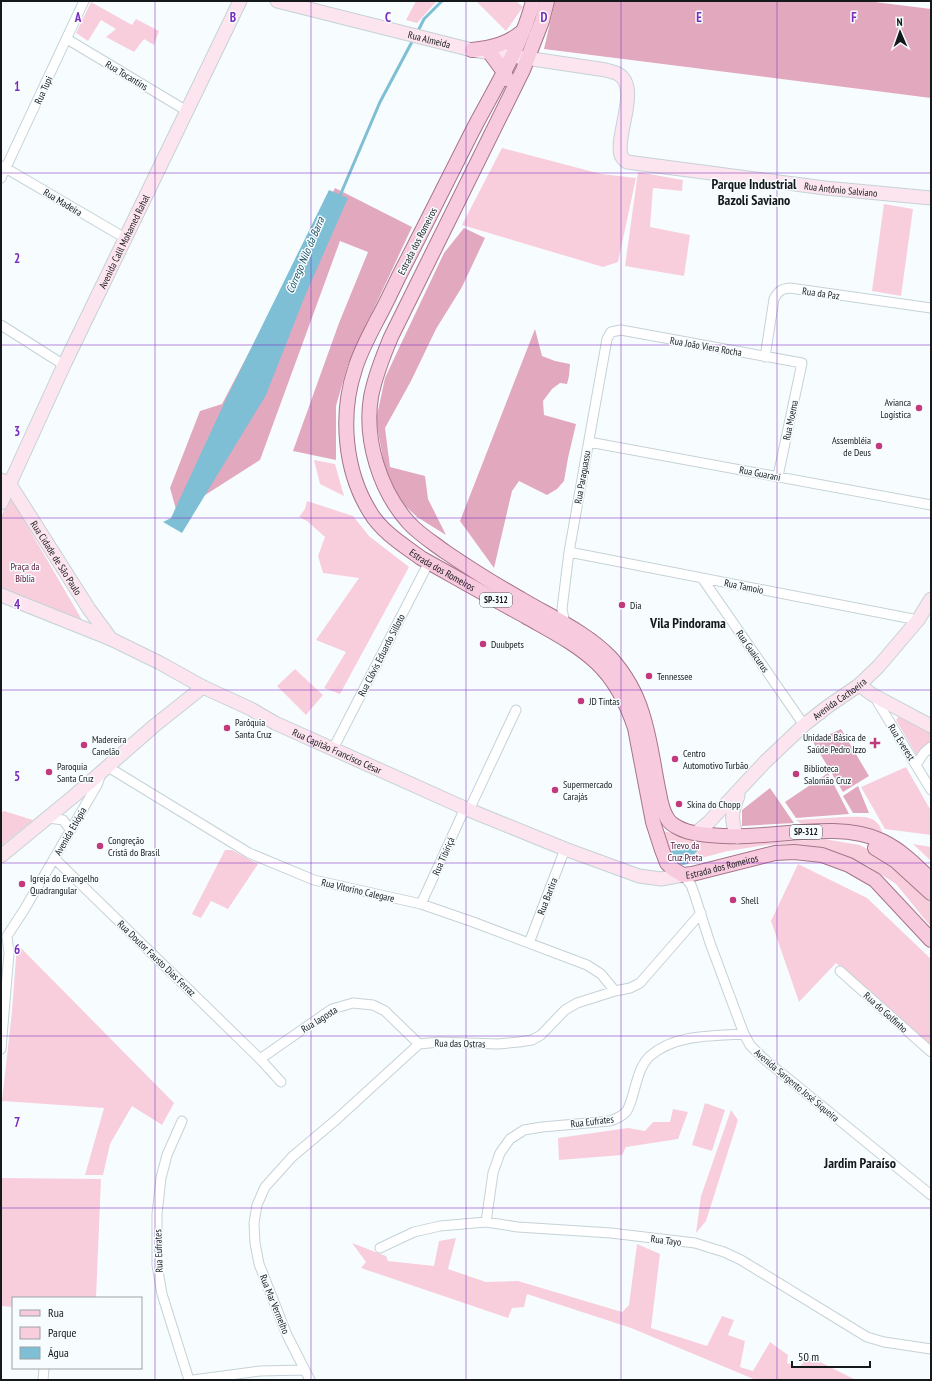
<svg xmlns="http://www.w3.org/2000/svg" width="932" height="1381" font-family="'PT Sans Narrow',sans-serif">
  <rect width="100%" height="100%" fill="#f7fdff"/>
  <path fill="#f8cedd" d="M416 1H437L417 23 406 20Z
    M476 1H516L523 7 506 31Z
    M91 2 132 25 136 19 159 31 154 45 144 39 134 52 106 37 116 29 101 20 88 41 76 33Z
    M502 148 601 174 636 178 618 262 603 267 462 225Z
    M638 172 683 180 682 191 653 188 650 227 690 235 684 276 625 266Z
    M884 204 913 209 901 296 872 291Z
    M314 460 335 464 344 496 320 484Z
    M10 496 85 625 1 589V517Z
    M307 501 353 516 369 536 409 567 340 694 324 688 346 652 316 640 359 578 323 573 318 556 325 537 307 521 299 517 305 509Z
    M295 669 323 695 306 715 277 686Z
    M901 714 931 733V744L917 756 896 720Z
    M906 767 931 811V835L885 829 861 787Z
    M4 811 33 820 1 846V813Z
    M844 817C865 817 879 813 884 839L804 826 796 820Z
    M664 831 683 836 728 841 760 843 824 839 860 845 889 861 931 900V927L896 884 868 866 842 854 818 847 790 844 766 845 728 851 705 857 688 864 682 865 673 862 659 834Z
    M913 844 931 847V861Z
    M225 850H232L258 864 228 909 211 901 201 918 192 914Z
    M798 864 867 898 931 959V1046L836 963 799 1002 771 921Z
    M17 944 174 1103 162 1125 132 1106 110 1144 103 1175H85L104 1108 2 1101 12 1011Z
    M705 1103 725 1110 712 1151 692 1145Z
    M673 1109 688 1112 678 1139 626 1147 622 1155 559 1160 558 1138 628 1128 645 1131 653 1122H670Z
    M731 1110 738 1120 706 1221 696 1233 701 1196Z
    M1 1178 101 1179 96 1298H13V1307L1 1306Z
    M456 1238 448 1269 486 1282 518 1281 622 1312 629 1305 637 1244 660 1254 651 1328 707 1346 722 1316 734 1320 728 1335 745 1341 740 1367 753 1371 770 1342 788 1355 787 1363 799 1368 808 1356 856 1380H756L631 1328 527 1294 524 1307 512 1308 508 1318 361 1268 366 1262 352 1243 386 1256 388 1261 434 1266 439 1241Z"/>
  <path fill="#e2a8be" d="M555 1H867L931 9V98L544 49Z
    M335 188 412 227 348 364 336 406V460L293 451 339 323 368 252 340 241 260 460 177 513 170 488 200 411 222 404Z
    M464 228 485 238 462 287 436 329 411 381 385 428 390 467 425 476 428 499 446 535 417 517 397 498 385 470 376 420 385 378 399 348 444 253Z
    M535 329 542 356 555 361 570 364 569 376 567 384 560 383 552 389 543 401 544 415 576 424 568 458 564 481 557 489 547 495 519 481 512 491 494 568 460 521Z
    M841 729 869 776 843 792 813 742Z
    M828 773 849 814 796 818 785 802Z
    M858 786 869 813H853L843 796Z
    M770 788 794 823 742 826V810Z"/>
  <path fill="#7fbfd6" d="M329 190 348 198 305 296 266 395 182 533 163 522 171 518 227 397Z
    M682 844 693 846 697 848V851L692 856 688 864 682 865 673 862 670 856 671 852 677 845Z"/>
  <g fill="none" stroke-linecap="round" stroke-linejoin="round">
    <path stroke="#7fbfd6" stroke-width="3" d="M417 33 424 19 442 1
      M339 198 380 102 414 38"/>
    <g stroke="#c5d2d7" stroke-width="11">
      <path id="street" d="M67 39 187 111
        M2 166 125 238
        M1 178 84 1
        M1 325 64 365
        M765 357 774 299C778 291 781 289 790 288L931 308
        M589 442 931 505
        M569 552 918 620
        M702 578 804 725
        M565 624 562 609 569 552 607 339 611 332 621 330 802 363 778 476
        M874 696 931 790
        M333 749 429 562
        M916 765 924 753 931 747
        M108 767 249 853 314 880 421 904 473 922 587 965 601 974 615 991
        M469 810 516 710
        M49 818 63 820 70 829
        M54 858 260 1059 281 1082
        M683 875 691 885 695 896 710 943 744 1034 750 1045 763 1058 931 1195
        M421 904 465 808
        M529 943 565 849
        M840 971 931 1052
        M1 1049 9 953 7 936 24 910 97 785 101 774
        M260 1059 332 1009 353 1003 373 1005 385 1011 419 1044
        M182 1121 167 1155 161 1178 157 1214V1265L162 1294 189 1380
        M486 1222 493 1173 500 1153 510 1139 524 1130 542 1127 610 1121C616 1119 621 1117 626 1112 629 1108 630 1104 632 1098 636 1085 639 1066 650 1056 675 1034 712 1036 744 1034
        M380 1248 414 1232 440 1226 486 1222 518 1227 611 1233 695 1243 724 1252 741 1260 867 1337 884 1342 931 1349
        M43 1380 44 1368
        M193 1380 260 1371 304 1370
        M310 1380 287 1335 259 1264 255 1243 254 1223 257 1205 265 1187 292 1157 337 1119 419 1044 439 1042 498 1044 519 1042 532 1040 541 1035 565 1010 577 1003 615 991 630 988 640 983 701 913"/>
    </g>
    <g stroke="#c5d2d7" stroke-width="15">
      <g id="secondary">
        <path id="s1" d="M277 1 472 50 606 70C609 71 615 72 618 74 641 87 615 135 621 155 622 158 624 160 627 162L825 188 931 198"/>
        <path id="s2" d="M1 480 9 483 89 609 111 639"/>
        <path id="s3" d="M1 503 64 365 240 1"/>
        <path id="s4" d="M1 595 111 639 160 663 203 687 251 709 275 723 469 810 565 849 639 876 661 879 683 875"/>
        <path d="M859 685 873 695 931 726"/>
        <path id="s5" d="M696 833 709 822 765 762 804 725 827 707 859 685 878 667 918 620 931 599"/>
        <path d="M737 837C731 820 731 813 738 796"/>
        <path d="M1 856 74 796 154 726 203 687"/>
      </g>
    </g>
    <g stroke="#a6758a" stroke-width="16">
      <g id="primary">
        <path id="s6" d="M533 1C523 43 495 88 475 126 450 175 426 224 401 272 393 288 386 304 377 320 369 336 360 352 355 369 340 414 344 470 370 512 381 531 403 545 421 558 455 577 490 597 525 616 549 630 576 643 597 663 615 680 627 704 635 728L653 822 662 850 667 863 673 869 683 875 692 874 775 853 794 852 822 855 849 865 875 880 931 940"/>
        <path d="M547 1 542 21 523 70 391 337C383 356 375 376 371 397 364 440 380 491 409 523 419 534 432 542 444 551 469 568 494 584 521 599 551 617 586 632 611 658 625 674 636 693 642 713 650 737 653 763 658 788 660 797 661 809 667 818 669 822 673 825 677 827 691 835 709 835 725 836 772 839 839 820 882 841 901 850 916 865 931 880"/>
        <path d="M472 50C492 48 508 44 523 31"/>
        <path d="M490 53 504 72 507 79"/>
        <path d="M875 848 896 861 931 893"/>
      </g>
    </g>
    <use href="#street" stroke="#fff" stroke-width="9"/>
    <use href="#secondary" stroke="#fce5ee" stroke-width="13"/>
    <use href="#primary" stroke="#f8cadd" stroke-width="14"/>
  </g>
  <path fill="none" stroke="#7b2cbf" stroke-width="1" stroke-opacity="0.55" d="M155 1V1380M311 1V1380M466 1V1380M621 1V1380M777 1V1380M1 173H931M1 345H931M1 518H931M1 690H931M1 863H931M1 1036H931M1 1208H931"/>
  <g fill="#c03a7d" stroke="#f7fdff" stroke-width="1.5">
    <circle cx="919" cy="408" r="4"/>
    <circle cx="879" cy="446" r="4"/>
    <circle cx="622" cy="605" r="4"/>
    <circle cx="483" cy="644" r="4"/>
    <circle cx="649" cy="676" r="4"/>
    <circle cx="581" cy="701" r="4"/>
    <circle cx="227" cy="728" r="4"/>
    <path d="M873 737h4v4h4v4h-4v4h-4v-4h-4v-4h4z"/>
    <circle cx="84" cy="745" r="4"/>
    <circle cx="675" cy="759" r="4"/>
    <circle cx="49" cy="772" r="4"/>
    <circle cx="796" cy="774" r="4"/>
    <circle cx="555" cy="790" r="4"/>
    <circle cx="679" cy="804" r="4"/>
    <circle cx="100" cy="846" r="4"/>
    <circle cx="22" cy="884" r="4"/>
    <circle cx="733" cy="900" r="4"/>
  </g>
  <g text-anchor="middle" stroke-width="3" stroke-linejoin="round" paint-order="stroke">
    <g fill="#f7fdff" stroke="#595d5f" stroke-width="1">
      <rect x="480" y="593" width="32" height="14" rx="3"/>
      <rect x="790" y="825" width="32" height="14" rx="3"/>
    </g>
    <g font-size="9" font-weight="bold" fill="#15191b">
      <text x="496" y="603">SP-312</text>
      <text x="806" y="835">SP-312</text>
    </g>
    <g font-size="10" fill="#15191b" stroke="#f7fdff">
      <text dy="4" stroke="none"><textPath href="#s1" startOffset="157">Rua Almeida</textPath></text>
      <text transform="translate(127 75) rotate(31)" y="4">Rua Tocantins</text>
      <text transform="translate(43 90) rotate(-65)" y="4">Rua Tupi</text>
      <text dy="4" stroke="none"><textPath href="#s1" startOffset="659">Rua Antônio Salviano</textPath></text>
      <text transform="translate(63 202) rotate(31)" y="4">Rua Madeira</text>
      <text transform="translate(417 241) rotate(-63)" y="4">Estrada dos Romeiros</text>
      <text dy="4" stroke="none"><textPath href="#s3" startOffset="289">Avenida Calil Mohamed Rahal</textPath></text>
      <text transform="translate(821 293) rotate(8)" y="4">Rua da Paz</text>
      <text transform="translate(706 346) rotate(10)" y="4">Rua João Viera Rocha</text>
      <text transform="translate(790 420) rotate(-78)" y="4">Rua Moema</text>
      <text transform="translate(760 473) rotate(11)" y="4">Rua Guarani</text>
      <text transform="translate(582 477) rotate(-80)" y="4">Rua Paraguassu</text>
      <text dy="4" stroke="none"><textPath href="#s2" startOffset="97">Rua Cidade de São Paulo</textPath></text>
      <text dy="4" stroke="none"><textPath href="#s6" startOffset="651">Estrada dos Romeiros</textPath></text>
      <text transform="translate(744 586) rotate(11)" y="4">Rua Tamoio</text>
      <text transform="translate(753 651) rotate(55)" y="4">Rua Guaicurus</text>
      <text transform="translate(381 655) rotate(-63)" y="4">Rua Clóvis Eduardo Silloto</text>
      <text dy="4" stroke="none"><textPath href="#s5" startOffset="197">Avenida Cachoeira</textPath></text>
      <text transform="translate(902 742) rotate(58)" y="4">Rua Everest</text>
      <text dy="4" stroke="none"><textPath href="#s4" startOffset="371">Rua Capitão Francisco César</textPath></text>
      <text transform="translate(70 831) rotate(-60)" y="4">Avenida Etiópia</text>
      <text transform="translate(443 856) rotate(-66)" y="4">Rua Tibiriçá</text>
      <text dy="4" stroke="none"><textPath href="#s6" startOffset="1107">Estrada dos Romeiros</textPath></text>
      <text transform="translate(358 890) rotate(13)" y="4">Rua Vitorino Calegare</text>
      <text transform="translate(547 896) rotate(-69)" y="4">Rua Bartira</text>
      <text transform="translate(157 958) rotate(44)" y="4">Rua Doutor Fausto Dias Ferraz</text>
      <text transform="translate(886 1012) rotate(42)" y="4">Rua do Golfinho</text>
      <text transform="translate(319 1019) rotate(-32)" y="4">Rua lagosta</text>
      <text transform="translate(460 1043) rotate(1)" y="4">Rua das Ostras</text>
      <text transform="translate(797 1085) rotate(40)" y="4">Avenida Sargento José Siqueira</text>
      <text transform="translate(592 1121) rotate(-7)" y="4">Rua Eufrates</text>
      <text transform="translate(666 1240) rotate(7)" y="4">Rua Tayo</text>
      <text transform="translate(158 1251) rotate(-92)" y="4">Rua Eufrates</text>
      <text transform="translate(275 1304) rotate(68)" y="4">Rua Mar Vermelho</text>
    </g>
    <g font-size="10" fill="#15191b" stroke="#f7fdff" text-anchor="start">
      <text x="911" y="406" text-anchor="end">Avianca<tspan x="911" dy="12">Logística</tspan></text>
      <text x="871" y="444" text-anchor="end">Assembléia<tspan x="871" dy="12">de Deus</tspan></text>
      <text x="630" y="609">Dia</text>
      <text x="491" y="648">Duubpets</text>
      <text x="657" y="680">Tennessee</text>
      <text x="589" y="705">JD Tintas</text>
      <text x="235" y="726">Paróquia<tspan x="235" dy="12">Santa Cruz</tspan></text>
      <text x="866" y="741" text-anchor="end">Unidade Básica de<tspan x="866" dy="12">Saúde Pedro Izzo</tspan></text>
      <text x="92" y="743">Madereira<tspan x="92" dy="12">Canelão</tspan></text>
      <text x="683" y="757">Centro<tspan x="683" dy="12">Automotivo Turbão</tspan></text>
      <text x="57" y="770">Paroquia<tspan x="57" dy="12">Santa Cruz</tspan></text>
      <text x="804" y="772">Biblioteca<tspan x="804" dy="12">Salomão Cruz</tspan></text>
      <text x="563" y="788">Supermercado<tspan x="563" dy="12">Carajás</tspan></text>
      <text x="687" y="808">Skina do Chopp</text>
      <text x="108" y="844">Congreção<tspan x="108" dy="12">Cristã do Brasil</tspan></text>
      <text x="30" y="882">Igreja do Evangelho<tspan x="30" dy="12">Quadrangular</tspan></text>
      <text x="741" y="904">Shell</text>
    </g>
    <g font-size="10" fill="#581637" stroke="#f7fdff">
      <text x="25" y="570">Praça da<tspan x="25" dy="12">Bíblia</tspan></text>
      <text x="685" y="849">Trevo da<tspan x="685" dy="12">Cruz Preta</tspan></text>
    </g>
    <g font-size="11" font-style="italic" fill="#1c5162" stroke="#f7fdff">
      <text transform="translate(305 255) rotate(-67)" y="4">Córrego Nilo da Barra</text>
    </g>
    <g font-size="14" font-weight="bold" fill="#15191b" stroke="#f7fdff">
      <text x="754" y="189">Parque Industrial<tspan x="754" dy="16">Bazoli Saviano</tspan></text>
      <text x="688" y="628">Vila Pindorama</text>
      <text x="860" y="1168">Jardim Paraíso</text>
    </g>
  </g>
  <g font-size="13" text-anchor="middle" font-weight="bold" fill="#7b2cbf" stroke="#f7fdff" stroke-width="3" stroke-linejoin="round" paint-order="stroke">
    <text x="78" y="22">A</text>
    <text x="233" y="22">B</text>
    <text x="388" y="22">C</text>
    <text x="544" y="22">D</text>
    <text x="699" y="22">E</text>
    <text x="854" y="22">F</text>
    <text x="17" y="91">1</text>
    <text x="17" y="263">2</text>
    <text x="17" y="436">3</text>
    <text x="17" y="609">4</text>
    <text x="17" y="781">5</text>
    <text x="17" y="954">6</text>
    <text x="17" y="1127">7</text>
  </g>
  <rect width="932" height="1381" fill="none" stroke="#15191b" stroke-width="4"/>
  <rect x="12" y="1297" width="130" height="72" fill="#f7fdff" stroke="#9da2a4"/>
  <rect x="20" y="1310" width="20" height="6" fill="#f8cadd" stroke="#9da2a4"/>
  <text x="48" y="1317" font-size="12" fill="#15191b">Rua</text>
  <rect x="20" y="1327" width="20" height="12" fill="#f8cedd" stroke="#9da2a4"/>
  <text x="48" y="1337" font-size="12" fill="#15191b">Parque</text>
  <rect x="20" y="1347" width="20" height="12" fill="#7fbfd6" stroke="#9da2a4"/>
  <text x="48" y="1357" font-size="12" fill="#15191b">Água</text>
  <g transform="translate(900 32) rotate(358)" stroke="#f7fdff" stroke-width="3" paint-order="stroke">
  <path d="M0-3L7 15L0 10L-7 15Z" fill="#15191b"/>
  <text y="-6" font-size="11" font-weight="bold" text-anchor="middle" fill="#15191b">N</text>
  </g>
  <path d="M792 1361v6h78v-6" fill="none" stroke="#15191b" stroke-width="2"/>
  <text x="798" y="1361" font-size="12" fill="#15191b" stroke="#f7fdff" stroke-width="3" paint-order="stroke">50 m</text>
</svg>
